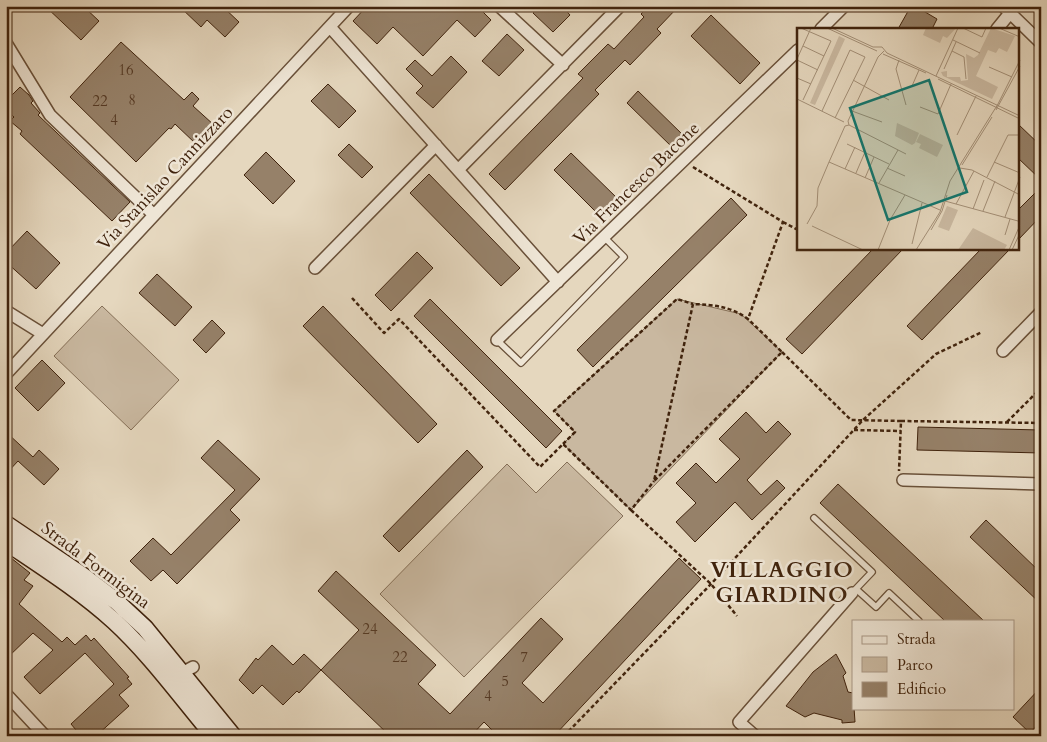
<svg xmlns="http://www.w3.org/2000/svg" width="1047" height="742" font-family="Cardo,serif">
  <rect width="100%" height="100%" fill="#e5d7be"/>
  <filter id="stains"><feTurbulence type="fractalNoise" baseFrequency=".004" numOctaves="4"/><feColorMatrix values="0 0 0 0 .2 0 0 0 0 .09 0 0 0 0 .02 0 0 0 .5 -.17"/></filter>
  <radialGradient id="worn" r=".72"><stop offset=".6" stop-color="#630" stop-opacity="0"/><stop offset="1" stop-color="#630" stop-opacity=".3"/></radialGradient>
  <path fill="#c9b8a0" stroke="#846e56" d="M677 299 741 314 782 352 631 510 563 444 575 432 554 411Z
    M102 306 179 380 131 430 54 356Z
    M567 462 623 516 464 677 380 594 507 464 536 493Z"/>
  <path fill="#968169" stroke="#40230d" d="M45 6H83L99 21 81 40Z
    M179 6H222L239 22 225 37 207 20 201 27Z
    M367 6H477L491 20 475 37 457 20 423 56 393 27 377 44 353 21Z
    M540 6H562L570 15 553 32 533 13Z
    M649 6H679L657 29 661 33 630 65 625 60 595 90 599 94 505 190 489 174 583 78 578 74 608 44 614 49 644 17 641 14Z
    M911 6H915L937 19 932 29H898Z
    M711 15 760 63 740 84 691 36Z
    M507 34 524 50 499 76 482 61Z
    M121 42 184 100 192 92 199 99 193 106 214 125 196 144 175 124 171 129 169 128 136 162 70 97Z
    M451 56 467 72 433 108 416 93 423 86 406 69 415 60 432 76Z
    M328 84 356 111 339 128 311 101Z
    M20 87 29 95 33 101 31 103 40 113 38 115 130 202 112 221 20 134 22 131 10 121 14 117 6 110V101Z
    M638 91 684 136 673 148 627 103Z
    M1018 124 1041 146V180L1018 158Z
    M349 144 373 167 362 178 338 155Z
    M266 152 295 181 273 204 244 175Z
    M571 153 619 200 602 218 554 170Z
    M429 174 520 268 501 286 410 193Z
    M1041 187V216L1018 240V210Z
    M731 198 747 215 593 367 577 350Z
    M27 231 60 263 36 289 6 262V253Z
    M873 249H903L802 354 786 339Z
    M981 249H1010L922 340 907 326Z
    M417 252 433 268 391 311 375 295Z
    M157 274 192 307 175 326 139 293Z
    M430 299 562 431 546 448 414 316Z
    M323 306 437 424 418 443 303 326Z
    M212 320 225 333 206 353 193 340Z
    M42 360 65 383 38 411 15 388Z
    M746 412 766 433 778 421 791 434 747 480 761 495 777 480 785 488 752 520 735 502 695 542 676 522 696 503 676 483 696 463 716 483 740 459 719 439Z
    M918 427 1041 430V453L917 450Z
    M6 432 33 457 39 450 59 469 44 485 18 461 6 474Z
    M218 440 260 479 230 510 240 520 177 584 163 570 151 581 130 561 153 538 171 555 235 490 201 458Z
    M467 450 483 467 399 552 383 536Z
    M838 484 984 621H945L820 503Z
    M986 520 1041 573V604L970 537Z
    M6 554 30 573 24 580 33 586 19 604 62 642 67 637 75 645 86 635 91 641 94 638 129 677 127 678 132 684 119 695 129 706 96 736H81L71 724 114 684 85 653 40 694 24 677 53 650 33 633 6 659Z
    M679 558 701 579 554 736H498L484 722 471 736H390L321 670 359 630 318 591 336 571 436 665 418 684 450 714 541 618 563 639 522 683 543 703Z
    M272 645 293 665 304 654 321 670 299 693 297 691 283 705 262 685 253 694 239 680 256 658 258 660Z
    M836 654 846 673 843 676 848 692 853 693 855 722 842 723V720L814 713 805 717 786 706 813 672Z
    M1041 687V721L1030 733 1013 717Z"/>
  <g fill="none" stroke-linecap="round" stroke-linejoin="round">
    <g stroke="#695039" stroke-width="8">
      <path id="lane" d="M497 340 521 363 624 257 604 237
        M814 518 872 572 852 593
        M856 589 876 607 889 593 919 621"/>
    </g>
    <g stroke="#695039" stroke-width="14">
      <path id="street" d="M499 6 563 65
        M1003 6 1041 43
        M330 27 558 282
        M821 29 844 6
        M997 29 1010 13
        M6 43 50 115 154 215
        M458 170 620 6
        M315 268 436 145
        M6 311 43 334
        M497 340 798 50
        M1003 351 1041 312
        M6 374 349 6
        M903 480 1041 484
        M176 676 193 667
        M6 694 45 736
        M755 736 739 722 852 593"/>
    </g>
    <g stroke="#40230d" stroke-width="19">
      <path id="secondary" d="M6 524 83 576 116 601 145 628 233 736
        M6 542C43 567 81 591 114 621 151 655 181 697 214 736"/>
    </g>
    <path stroke="#40230d" stroke-width="2.5" stroke-dasharray="4 2.5" stroke-linecap="butt" d="M693 167 783 222 748 319C730 306 714 305 693 304L654 481 782 352 748 319
      M783 222 798 230
      M352 298 384 333 399 319 540 467 563 444 631 510 654 481
      M782 352 851 420 901 421 899 471
      M901 421 1041 423
      M1007 422 1041 388
      M854 430 901 431
      M563 444 575 432 554 411 677 299 693 304
      M631 510 711 584 737 616
      M564 736 711 584 863 420 936 354 982 332"/>
    <use href="#lane" stroke="#eee5d5" stroke-width="5.5"/>
    <use href="#street" stroke="#eee5d5" stroke-width="11"/>
    <use href="#secondary" stroke="#eee5d5" stroke-width="16"/>
  </g>
  <g text-anchor="middle" stroke-width="5" stroke-linejoin="round" paint-order="stroke">
    <g font-size="15" fill="#563a24">
      <text x="126" y="75">16</text>
      <text x="132" y="105">8</text>
      <text x="100" y="106">22</text>
      <text x="114" y="125">4</text>
      <text x="370" y="634">24</text>
      <text x="400" y="662">22</text>
      <text x="524" y="662">7</text>
      <text x="505" y="686">5</text>
      <text x="488" y="701">4</text>
    </g>
    <g font-size="18" fill="#40230d" stroke="#eee5d5">
      <text transform="translate(165 178) rotate(-47)" y="6">Via Stanislao Cannizzaro</text>
      <text transform="translate(636 183) rotate(-44)" y="6">Via Francesco Bacone</text>
      <text transform="translate(96 565) rotate(37)" y="6">Strada Formigina</text>
    </g>
    <g font-size="22" font-weight="bold" letter-spacing="1" fill="#40230d" stroke="#eee5d5">
      <text x="782" y="577">VILLAGGIO<tspan x="782" dy="25">GIARDINO</tspan></text>
    </g>
  </g>
  <g transform="translate(797 28)">
    <rect width="222" height="222" fill="#e5d7be"/>
    <path d="M129 0H159L150 10 146 8 143 15 126 7ZM194 0 218 8 210 24 202 20 199 25 191 22 179 48 201 59 195 71 146 48 144 44 150 43V49H163L164 53 171 52 169 26 177 30 181 27ZM42 8 48 11 18 77 13 75ZM100 95 122 105 118 115 115 117 98 108ZM123 106 146 117 140 129 122 120 124 116 119 114ZM150 178 161 182 152 203 141 199ZM176 200 210 217 207 222H161Z" fill="#c9b8a0"/>
    <path fill="none" stroke="#a38f77" stroke-width="1" d="M4 0 34 13 6 72M30 0 80 23M35 0 76 19H85L90 25 223 88M166 0 185 9 189 0M202 0 223 9M156 12 183 25M6 18 27 28M155 23 167 29 169 51M86 26 129 45M0 31 14 0M0 32 21 42M102 32 99 41 109 77M192 39 215 49M147 41 159 14M139 48 161 0M0 50 14 56M141 51 223 91M56 52 92 72M115 58 122 42M0 71 47 94M123 79 141 86 154 56M199 82 223 38M25 83 53 22 68 29 38 90M55 83 85 94M52 97 109 126M160 107 179 68M50 116 92 136M32 134 143 182M197 134 223 145M165 137 195 89M90 140 108 148M163 140 175 142 223 167M48 141 58 119M59 145 68 124M190 149 211 107H223M68 150 77 129M82 155 101 122M148 173 221 193M159 176 177 143M176 181 187 152M186 183 198 153M208 189 223 149M10 196 20 178 21 160 32 134 48 98 52 97 51 93 81 29 87 23M15 198 66 222M134 202 145 183 150 167M208 207 213 191M115 216 125 175M81 222 93 192 108 167M119 222 143 184 153 153 201 76 223 32M212 222 223 197M215 222 223 205"/>
    <path fill="#0f766e" fill-opacity="0.15" stroke="#0f766e" stroke-width="2.5" d="M132 52 170 164 91 192 53 80Z"/>
    <rect width="222" height="222" fill="none" stroke="#40230d" stroke-width="2.5"/>
  </g>
  <rect width="1047" height="742" fill="none" stroke="#e5d7be" stroke-width="25"/>
  <rect x="8" y="8" width="1032" height="727" fill="none" stroke="#40230d" stroke-width="2.5"/>
  <rect x="12" y="12" width="1022" height="717" fill="none" stroke="#40230d"/>
  <rect x="852" y="620" width="162" height="90" fill="#eee5d5" stroke="#a89785"/>
  <rect x="862" y="636" width="25" height="8" fill="#eee5d5" stroke="#a89785"/>
  <text x="897" y="644" font-size="15" fill="#40230d">Strada</text>
  <rect x="862" y="657" width="25" height="15" fill="#c9b8a0" stroke="#a89785"/>
  <text x="897" y="670" font-size="15" fill="#40230d">Parco</text>
  <rect x="862" y="682" width="25" height="15" fill="#968169" stroke="#a89785"/>
  <text x="897" y="694" font-size="15" fill="#40230d">Edificio</text>
  <rect width="100%" height="100%" filter="url(#stains)"/>
  <rect width="100%" height="100%" fill="url(#worn)"/>
</svg>
